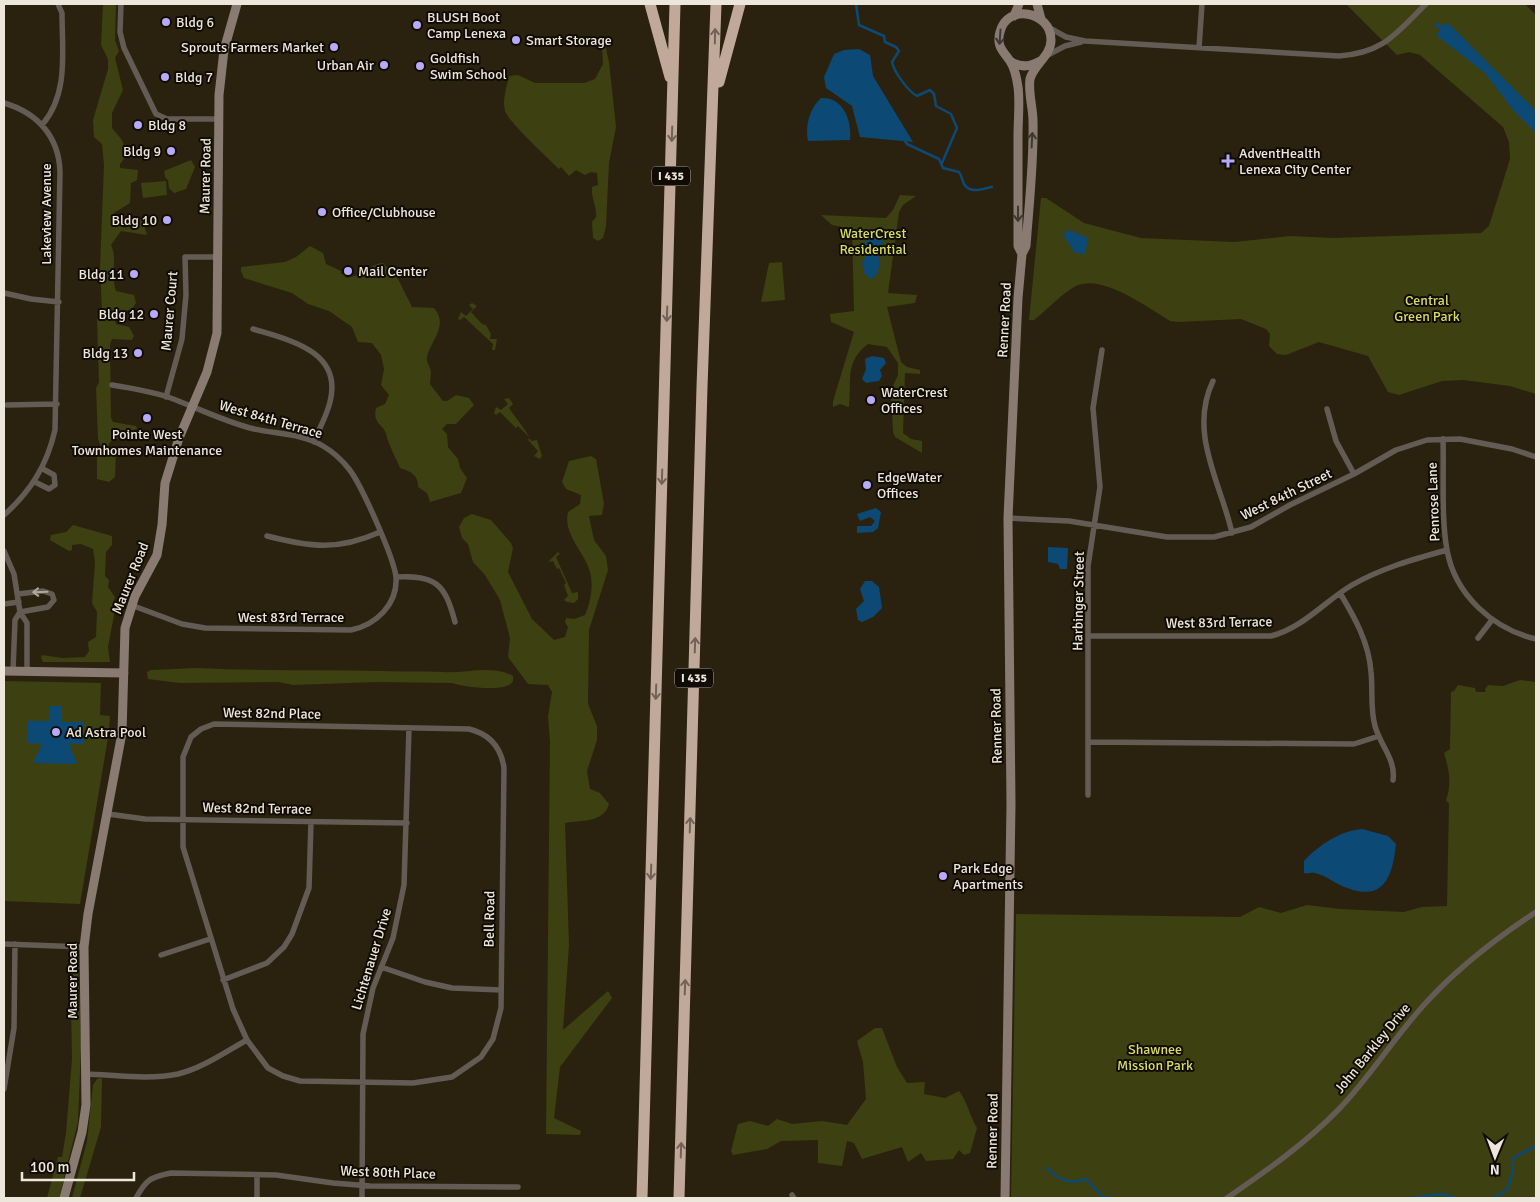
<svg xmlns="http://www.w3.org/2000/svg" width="1540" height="1202" font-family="Signika,sans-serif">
  <rect width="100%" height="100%" fill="#2a220e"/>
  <path fill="#3d4010" d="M103 4H116L115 40 119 51 115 58 123 90 112 113V128L122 140 127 155 120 164V168L138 170 137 180 131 183 130 203 114 213C115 221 117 225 125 228L142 218 147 235 121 231 111 245C118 260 110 273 116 291L134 295 136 303 132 309 118 313 115 318 116 324 129 327 134 336 132 340 112 339 110 344 111 418 113 422 136 426 137 429 125 432 122 438C115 438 111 439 108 446L116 451 115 477 109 482 97 479V456L102 450 98 439 96 388 99 382 97 319 102 312 100 268 104 165 102 144 94 137 93 120 108 69V59L101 45Z
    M1346 4H1525L1536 15V394L1510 386 1463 380 1442 381 1399 395 1388 392 1368 356 1319 342 1286 355 1277 354 1269 346 1270 334 1266 329 1241 319 1178 322 1170 321C1149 308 1101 273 1076 286 1061 294 1048 309 1034 320H1029L1041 198H1046L1084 223 1141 238 1234 242 1290 236 1333 238 1481 233 1489 226 1510 159 1509 142 1503 127 1420 55 1409 52 1397 55Z
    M605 44 609 62 616 127 609 163 606 226 603 238 598 241 593 238 592 222 596 217C597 206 591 199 592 187L598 185 597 173 591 172 585 175 576 170 569 176 561 167 559 169C548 158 507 120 505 111 502 100 507 86 509 76L518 75 535 83H584L595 79 603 64 602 47Z
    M191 160 195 167 186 189 174 193 169 188 168 180 165 177 164 171Z
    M166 181 167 195 143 198 141 183Z
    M900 195 916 196 903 205 899 212 888 293 917 295 915 303 887 307 901 362 907 367 920 370V374L905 373 903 433 911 439 922 441V453L895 437 893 432 891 390 898 375V363L887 347 868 344C844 362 852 381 849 407L840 404 833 407V401L854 332 831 322 830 314 854 311 852 229 832 225 821 215 886 218 893 210Z
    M310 246 323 253 326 264 341 271V274H345L346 278C363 276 370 264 383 263L398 279 412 307 434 308C449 326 431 340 427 357 426 363 430 366 431 372 431 376 430 380 430 384L443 401H447L456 395 469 398 474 405 456 424H447L442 429 447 434 448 447 458 459 460 468 467 478 461 493 430 502 427 493 418 487C418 474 411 472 400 468 395 456 389 446 386 434 384 424 372 424 376 408L385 404 389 395 381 385 384 369 381 355 372 343 358 342 352 327 329 311 308 304 292 293 244 278 241 271V267L285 262 296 257Z
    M782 262 785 300 761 302 769 263Z
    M472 303 477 306 471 312 482 324 486 325 491 334 490 339H497L495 350H492L493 344 464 317 460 320 458 319 461 312 466 316 473 309 469 305Z
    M509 398 513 404 509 408C516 419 526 429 531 441L537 440 542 456 540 459 534 456 538 451 528 440 530 438 518 426 516 428 500 412 496 415 494 413 496 407 501 410 508 404 504 399Z
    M591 456 596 459 604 504 602 515 589 516 594 540 606 556 608 570 589 630 588 704 597 726V740L587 771 590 789 600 793 609 804C604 823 581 820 565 823L569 945 563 1030 608 991 612 998 560 1067 554 1118 581 1131 580 1135 546 1134 550 742 548 716 552 692 548 685 528 684 508 657 510 638 500 600 485 575 473 562 468 544 462 538 459 527 464 518 472 514 491 520 511 543 513 548 508 572 532 619 554 640 565 637 568 627 565 622 566 618 574 619 585 615C590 604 593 589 591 577 589 556 562 536 568 512L580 504 581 495 566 489 562 482 569 461Z
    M73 525 112 536V545L106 552 105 576 109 580 108 587 115 597 112 606 115 610 108 647 110 662H43L41 658 42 655 62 658 85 657 89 651 88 642 96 637 97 612 92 603 95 562 93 549 81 544 72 545V550L69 551 50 540 51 535 66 532Z
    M558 552 560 554 556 557 572 593 578 592V599L574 603 567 602 564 600 568 596 564 585 566 583 559 568 557 569 553 561 548 562Z
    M197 668C259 671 320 670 382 671 402 672 422 671 443 672 464 674 492 664 513 676V681C507 693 463 687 452 683L377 682 293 685 279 682 180 683 148 679 147 672 151 670Z
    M1520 680 1536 682V1198H1011L1016 914 1240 917 1259 907 1281 913 1307 905 1340 909 1404 912 1422 907 1447 906 1449 804 1446 800C1452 784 1449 769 1444 753L1450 749 1451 692 1454 691 1458 685 1475 688 1476 692H1486L1485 689 1488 685 1503 686Z
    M4 681 101 683 100 715 110 716 109 732 80 904 4 901Z
    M70 951 78 960 81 1047 78 1122 59 1198H47L58 1157H62L66 1133 72 1059Z
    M875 1028H882L897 1067 907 1083 925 1082 924 1094 945 1098 959 1091C967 1101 970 1116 977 1128L970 1153 964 1155 959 1150 953 1159 926 1161 921 1153 908 1162 902 1147 862 1159 854 1143 847 1141 842 1166 818 1163V1140L781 1141 767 1149 733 1155 731 1151 738 1124 750 1121 768 1126 777 1119 792 1124 822 1121 847 1125 866 1099 863 1062 857 1041Z
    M102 1078 101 1127 80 1198H72L87 1141 93 1085 97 1079Z"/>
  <path fill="#0d4975" d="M1436 22 1443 26 1448 23 1532 107 1536 112V133L1513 110 1485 73 1436 35 1440 30 1434 24Z
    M859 49 870 55 873 76 913 142 860 137 852 106 826 88 824 77 834 54 844 50Z
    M821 98C844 97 852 121 850 140L808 141C805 127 809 109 821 98Z
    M1069 230 1088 238 1085 254 1075 253 1063 235Z
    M872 235 881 237 883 243 878 253 880 266 875 277 871 279 864 273 862 263 868 252 864 243Z
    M872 356 884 358 886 363 880 370 882 376 879 381 866 383 862 379 866 369 865 359Z
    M876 508 881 512 878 528 873 532 857 533V526H871L875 521 870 517 860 521 857 514Z
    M1048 547 1068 548 1067 569H1060L1058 564 1048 562Z
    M865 581H872L879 587 882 608 873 617 862 622 858 620 856 609 864 601 860 589Z
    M50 706H62V722H84V744H69L77 764 33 763 42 744 27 743 28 721H50Z
    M1362 829 1388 836 1396 844C1392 881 1382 904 1340 885 1332 881 1324 875 1315 873 1312 872 1308 874 1304 873V861C1319 845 1340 831 1362 829Z"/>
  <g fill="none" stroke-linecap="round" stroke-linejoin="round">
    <path stroke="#0d4975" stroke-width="2.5" d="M856 4 859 25 884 36 885 42 896 47 899 51 892 62C894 72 908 91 917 96L930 90 934 94 936 106 951 114 957 128 942 163
      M905 141 907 144 939 159 943 168 959 172C962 176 962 180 964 184 971 195 983 188 992 187
      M1047 1168C1058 1180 1069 1185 1086 1179L1103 1197 1113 1198
      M1409 1198 1442 1194 1456 1198
      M1493 1198 1507 1190 1512 1175 1513 1158 1536 1146"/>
    <path stroke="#645b55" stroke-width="5.5" d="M121 4 120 32 124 48 156 114 167 119H220
      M1048 27 1066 37 1085 41 1339 56C1384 53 1396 33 1426 4
      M1199 48 1202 4
      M1046 56 1065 46 1081 42
      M4 103C38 113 59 137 60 172L55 430C47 465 31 491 4 515
      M42 125C69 94 62 51 62 13L58 4
      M4 293 31 299 59 302
      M253 329C289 340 343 351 330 402 327 415 319 429 314 442
      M1213 381C1188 433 1221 483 1232 533
      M112 385C131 388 149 391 168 397 195 407 221 420 250 428 273 434 302 433 323 446 333 452 342 460 349 469 361 484 394 558 396 577 398 604 376 625 351 630L205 628 182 624 131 605
      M166 397 182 339 186 295 185 257H218
      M7 405 57 404
      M1327 409 1336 441 1354 474
      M1443 439C1444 473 1441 517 1447 550 1455 595 1493 629 1536 639
      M35 482 49 489 55 485 54 475 43 469
      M1008 518 1069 521 1167 537H1214L1251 527 1290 505 1354 474 1396 450 1427 440 1460 439 1512 449 1536 457
      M267 536C310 547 338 551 380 532
      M4 551 14 574 20 612 15 620 13 671
      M396 577C436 575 445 584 455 622
      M1340 593C1355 618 1369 643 1371 672 1373 690 1370 708 1375 726 1380 745 1396 759 1393 780
      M18 594 43 591 52 594 54 600 48 607 20 612
      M4 604 19 602
      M20 612 27 623V671
      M1089 636H1271C1303 628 1325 601 1352 585 1382 568 1414 559 1447 550
      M1478 638 1492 620
      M214 724 469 729C490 734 501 747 504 768L501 1008 493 1039 481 1057 452 1077 413 1083 300 1081 283 1076 268 1068 247 1040 233 1009 183 847V757L191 737 201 729Z
      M1090 742 1354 744 1379 736
      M1088 795V566L1100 487 1093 408 1102 350
      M108 814 145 819 407 823
      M4 944 84 947
      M161 955 210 939
      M381 967 425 982 452 988 501 990
      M223 980 267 963 284 947 292 934 309 888 311 822
      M86 1074C116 1075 149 1080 178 1074 203 1068 225 1052 247 1040
      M4 1089 14 1028 15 944
      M792 1195 794 1198
      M136 1198C146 1180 150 1177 171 1173L276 1175 333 1183 370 1186 518 1187
      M257 1198V1175
      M362 1198 363 1034 373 988 393 938 404 885 409 728
      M1227 1198C1266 1171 1305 1144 1339 1109 1370 1077 1393 1039 1423 1006 1456 969 1495 939 1536 912"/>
    <path stroke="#897b71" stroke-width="9" d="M1037 4 1041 19
      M1014 16 1019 4
      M1010 61C1020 68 1030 67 1040 61
      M4 671 124 673
      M64 1198 82 1132 86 1105 84 947 88 914 122 733 125 628 135 596 157 555 162 525 165 483 179 438 207 372 217 333 219 95 224 50 237 4
      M1005 1198 1011 804 1008 518 1018 298 1022 254 1026 246C1029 204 1034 162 1033 121 1033 108 1028 92 1030 79 1034 64 1051 56 1051 40 1051 11 1007 3 1000 32 996 46 1003 51 1010 61 1014 67 1017 80 1018 87 1020 102 1018 120 1018 136 1018 172 1018 209 1018 246L1022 254"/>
    <path stroke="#c0a999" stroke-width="11" d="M650 4 670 77
      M719 82 740 4
      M642 1198 675 4
      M679 1198 702 387 716 4"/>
  </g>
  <defs><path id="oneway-shaft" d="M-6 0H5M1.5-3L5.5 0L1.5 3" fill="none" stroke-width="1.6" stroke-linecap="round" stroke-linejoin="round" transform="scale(1.25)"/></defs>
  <g stroke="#716256">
    <use href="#oneway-shaft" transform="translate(715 36) rotate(-89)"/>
    <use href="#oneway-shaft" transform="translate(672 134) rotate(92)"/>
    <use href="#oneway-shaft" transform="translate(667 314) rotate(92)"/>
    <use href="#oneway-shaft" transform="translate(662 477) rotate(92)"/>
    <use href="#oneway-shaft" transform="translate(695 645) rotate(-88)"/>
    <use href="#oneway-shaft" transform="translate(656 692) rotate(92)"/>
    <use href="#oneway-shaft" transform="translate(690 825) rotate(-88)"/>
    <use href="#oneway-shaft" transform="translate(651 872) rotate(92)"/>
    <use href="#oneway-shaft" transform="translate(685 987) rotate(-88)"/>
    <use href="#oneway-shaft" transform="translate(681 1150) rotate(-88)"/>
  </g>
  <g stroke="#403830">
    <use href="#oneway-shaft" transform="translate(1000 37) rotate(94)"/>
    <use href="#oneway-shaft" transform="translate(1032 140) rotate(-87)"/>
    <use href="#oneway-shaft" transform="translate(1018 214) rotate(90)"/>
  </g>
  <use stroke="#afa89f" href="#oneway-shaft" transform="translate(40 592) rotate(178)"/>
  <g fill="#b7abf8" stroke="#100c05" stroke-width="2">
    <circle cx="166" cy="22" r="5"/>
    <circle cx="417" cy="25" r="5"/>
    <circle cx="516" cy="40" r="5"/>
    <circle cx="334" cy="47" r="5"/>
    <circle cx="384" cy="65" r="5"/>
    <circle cx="420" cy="66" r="5"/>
    <circle cx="165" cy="77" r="5"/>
    <circle cx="138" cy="125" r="5"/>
    <circle cx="171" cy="151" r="5"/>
    <path d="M1225.5 153.5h5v5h5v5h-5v5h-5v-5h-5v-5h5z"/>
    <circle cx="322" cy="212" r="5"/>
    <circle cx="167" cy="220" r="5"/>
    <circle cx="348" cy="271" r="5"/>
    <circle cx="134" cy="274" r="5"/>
    <circle cx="154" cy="314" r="5"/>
    <circle cx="138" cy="353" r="5"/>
    <circle cx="871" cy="400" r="5"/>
    <circle cx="147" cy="418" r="5"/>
    <circle cx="867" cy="485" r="5"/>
    <circle cx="56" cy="732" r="5"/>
    <circle cx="943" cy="876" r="5"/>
  </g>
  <g text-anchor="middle" stroke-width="4" stroke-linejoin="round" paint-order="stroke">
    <g fill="#100c05" stroke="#aba59b" stroke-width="1">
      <rect x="652" y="166.5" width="38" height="19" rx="4"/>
      <rect x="675" y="668.5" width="38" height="19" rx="4"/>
    </g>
    <g font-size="12" font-weight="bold" fill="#ede7db">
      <text x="671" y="180">I 435</text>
      <text x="694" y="682">I 435</text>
    </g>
    <g font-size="14" fill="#ede7db" stroke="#100c05" text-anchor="start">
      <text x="427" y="22">BLUSH Boot<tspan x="427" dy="16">Camp Lenexa</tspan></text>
      <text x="176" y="27">Bldg 6</text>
      <text x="526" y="45">Smart Storage</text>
      <text x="324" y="52" text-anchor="end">Sprouts Farmers Market</text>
      <text x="430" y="63">Goldfish<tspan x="430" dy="16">Swim School</tspan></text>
      <text x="374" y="70" text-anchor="end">Urban Air</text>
      <text x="175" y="82">Bldg 7</text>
      <text x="148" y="130">Bldg 8</text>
      <text x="161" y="156" text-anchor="end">Bldg 9</text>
      <text x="1239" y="158">AdventHealth<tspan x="1239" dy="16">Lenexa City Center</tspan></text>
      <text x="332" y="217">Office/Clubhouse</text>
      <text x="157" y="225" text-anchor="end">Bldg 10</text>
      <text x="358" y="276">Mail Center</text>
      <text x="124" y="279" text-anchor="end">Bldg 11</text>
      <text x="144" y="319" text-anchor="end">Bldg 12</text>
      <text x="128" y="358" text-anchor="end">Bldg 13</text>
      <text x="881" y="397">WaterCrest<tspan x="881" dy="16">Offices</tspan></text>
      <text x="147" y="439" text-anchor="middle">Pointe West<tspan x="147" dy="16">Townhomes Maintenance</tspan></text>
      <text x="877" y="482">EdgeWater<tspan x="877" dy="16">Offices</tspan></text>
      <text x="66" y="737">Ad Astra Pool</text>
      <text x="953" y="873">Park Edge<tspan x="953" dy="16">Apartments</tspan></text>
    </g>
    <g font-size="14" fill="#ede7db" stroke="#100c05">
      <text transform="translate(205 176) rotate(-89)" y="5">Maurer Road</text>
      <text transform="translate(46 214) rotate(-90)" y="5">Lakeview Avenue</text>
      <text transform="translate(169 311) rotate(-85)" y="5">Maurer Court</text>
      <text transform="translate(1004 320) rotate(-87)" y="5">Renner Road</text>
      <text transform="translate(271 419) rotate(16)" y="5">West 84th Terrace</text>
      <text transform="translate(1286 494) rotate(-26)" y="5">West 84th Street</text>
      <text transform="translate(1433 502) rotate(-92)" y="5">Penrose Lane</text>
      <text transform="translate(130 578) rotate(-68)" y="5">Maurer Road</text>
      <text transform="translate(1078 601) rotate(-89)" y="5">Harbinger Street</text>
      <text x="291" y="622">West 83rd Terrace</text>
      <text transform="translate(1219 622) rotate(-1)" y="5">West 83rd Terrace</text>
      <text transform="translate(272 713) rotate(1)" y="5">West 82nd Place</text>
      <text transform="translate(996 726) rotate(-91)" y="5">Renner Road</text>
      <text transform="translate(257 808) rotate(1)" y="5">West 82nd Terrace</text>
      <text transform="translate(489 919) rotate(-89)" y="5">Bell Road</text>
      <text transform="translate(371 959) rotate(-73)" y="5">Lichtenauer Drive</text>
      <text transform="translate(72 981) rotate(-90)" y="5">Maurer Road</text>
      <text transform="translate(1372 1048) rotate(-51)" y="5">John Barkley Drive</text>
      <text transform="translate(992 1131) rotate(-89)" y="5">Renner Road</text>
      <text transform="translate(388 1172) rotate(2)" y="5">West 80th Place</text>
    </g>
    <g font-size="14" fill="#d5dd62" stroke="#100c05">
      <text x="873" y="238">WaterCrest<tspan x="873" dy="16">Residential</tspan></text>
      <text x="1427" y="305">Central<tspan x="1427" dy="16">Green Park</tspan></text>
      <text x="1155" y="1054">Shawnee<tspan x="1155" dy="16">Mission Park</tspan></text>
    </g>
  </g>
  <rect width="1540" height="1202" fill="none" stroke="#ede7db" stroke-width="10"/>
  <g transform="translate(1495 1157) rotate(181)" stroke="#100c05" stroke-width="4" paint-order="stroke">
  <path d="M0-4L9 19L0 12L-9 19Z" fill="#ede7db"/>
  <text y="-8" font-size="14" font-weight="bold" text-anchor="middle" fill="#ede7db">N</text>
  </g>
  <path d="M22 1172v8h112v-8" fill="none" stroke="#ede7db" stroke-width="2.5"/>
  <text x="30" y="1172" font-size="15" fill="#ede7db" stroke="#100c05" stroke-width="4" paint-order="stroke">100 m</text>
</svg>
